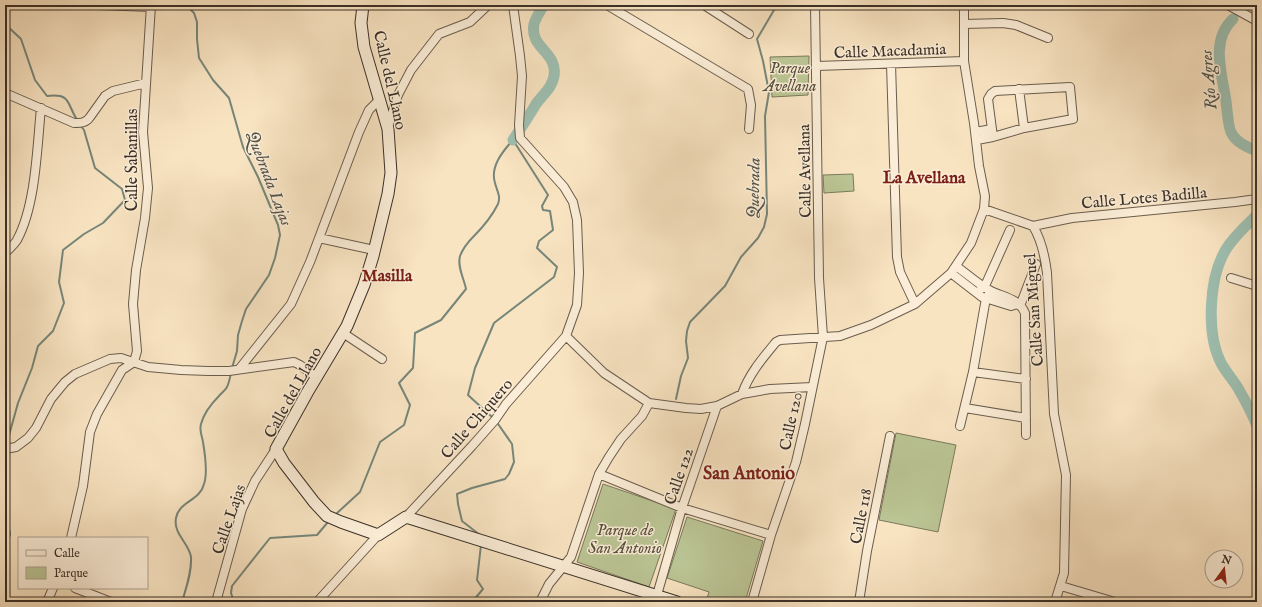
<svg xmlns="http://www.w3.org/2000/svg" width="1262" height="607" font-family="'IM FELL English',serif">
  <rect width="100%" height="100%" fill="#f9e4c2"/>
  <filter id="stains"><feTurbulence type="fractalNoise" baseFrequency=".005" numOctaves="4"/><feColorMatrix values="0 0 0 0 .2 0 0 0 0 .09 0 0 0 0 .02 0 0 0 .5 -.17"/></filter>
  <radialGradient id="worn" r=".72"><stop offset=".6" stop-color="#630" stop-opacity="0"/><stop offset="1" stop-color="#630" stop-opacity=".3"/></radialGradient>
  <path fill="#bbc595" stroke="#7b7a5e" d="M809 56 808 95 772 97 770 57Z
    M853 174 854 191 824 193 823 175Z
    M896 433 956 445 938 532 879 520Z
    M603 484 676 509 649 587 577 562Z
    M687 517 763 541 745 602H706L709 592 667 578Z"/>
  <g fill="none" stroke-linecap="round" stroke-linejoin="round">
    <path stroke="#76867a" stroke-width="2" d="M186 5 194 13 197 22V39L199 58 213 80 229 98 243 147 258 177 278 225 280 235 275 258 269 275 246 309 242 321 238 335 237 351 232 368
      M5 24 21 39 35 80 47 96C73 93 66 105 78 121
      M676 399 681 376 688 358 686 341 687 331 690 322 725 286 741 257 758 238 764 227 767 214 765 116 769 92 763 61 757 39 777 5
      M6 446 18 403 32 368 38 346 53 331 64 303 59 282 63 250 84 234 103 223 125 200 122 189 95 168 84 130 80 125
      M5 505 10 534 5 554
      M336 514 360 492 380 442 404 425 410 405 399 383 413 368 415 333 441 320 466 289C464 279 457 266 460 256 463 248 468 242 474 236 483 227 492 216 498 204 501 196 497 191 495 183 490 167 502 152 513 140L548 195 542 206 543 210 550 211 553 230 539 241 537 248 557 267 554 277 494 323 475 368 468 395 493 418
      M480 535 462 521 458 504 457 494 472 488 505 479 509 474 514 462 512 444 496 421
      M182 602C186 588 192 572 191 557 189 543 173 534 176 518 179 501 200 501 204 484 208 473 205 454 203 442 202 435 199 431 201 424 204 413 211 404 219 396 221 393 225 391 227 387 229 383 230 377 231 373
      M234 602 231 593 232 586 270 538 317 535 328 522
      M472 602 483 589 477 580 481 545"/>
    <path stroke="#9ebfb1" stroke-width="11" d="M1243 9 1247 5
      M1233 19C1210 40 1222 74 1226 101 1227 108 1228 129 1232 134 1236 142 1249 148 1257 151
      M513 140C521 128 529 116 536 104 543 94 552 88 554 76 558 52 529 48 534 24 536 17 540 11 544 5
      M1257 215C1246 226 1233 237 1225 251 1209 279 1206 334 1221 363 1226 372 1233 380 1238 388 1245 400 1252 413 1257 426"/>
    <g stroke="#6a5d4e" stroke-width="10">
      <path id="street" d="M98 5 151 7
        M607 5 748 89 751 105 749 129
        M704 5 749 34
        M1228 5 1257 21
        M964 24 1003 23 1016 25 1048 38
        M891 64 897 257 900 272 915 304
        M817 66 964 61
        M1019 89 1024 128
        M5 93 74 123C81 123 86 123 90 117L105 96 113 91 146 83
        M388 127 398 95 411 70 439 34 470 22 488 5
        M975 132 992 129
        M977 140 993 137 1024 128 1073 119 1070 87 995 91 991 94 988 99 993 137
        M984 209 1033 226C1042 241 1045 256 1047 273L1054 414 1066 475 1064 573 1055 602
        M1033 226 1072 218 1235 202 1257 199
        M319 238 374 250
        M5 253C9 249 14 245 17 240 36 205 37 147 41 108
        M956 266C967 274 978 284 989 290 1002 297 1019 298 1025 313L1026 435
        M951 273 982 297 1011 306 1017 304
        M1231 278 1257 286
        M980 290 985 286 1010 230
        M1020 306 1036 264
        M343 333 382 359
        M240 368 291 304 310 262 359 132 369 110 380 99
        M973 372 1026 379
        M742 394C749 374 762 359 776 342L780 340 840 336 871 325 915 304 951 273 971 243 984 209 985 196 979 166 974 123 964 61V5
        M649 403 686 408 701 409 717 406 742 394 770 389 812 387
        M965 408 1026 418
        M960 426 973 372 986 298 989 294V290
        M5 449 16 447 28 438 36 428 51 399 65 382 75 374 110 359 121 358 148 367 181 370 208 371H229L294 362 300 365 316 377
        M599 474 682 508 771 535
        M406 517 472 446 495 420 506 404 566 336 577 305 579 273 577 220 573 202 564 187 520 138 519 125 522 76 520 56 513 5
        M71 538 83 486 90 432 97 414 122 370 134 362 137 351 133 304 136 270 145 218 148 188 143 132 151 5
        M1061 586 1115 602
        M75 588 111 602
        M47 602 53 588
        M216 602 242 509 255 481 276 449
        M317 602 378 535
        M540 602 549 584 571 557 599 474 609 457 621 439 642 416 649 403 604 373 566 336
        M655 602 682 508 717 406
        M752 602 771 535 796 462 805 424 823 337 819 278 815 5
        M859 602 867 551 890 436"/>
    </g>
    <g stroke="#3b3027" stroke-width="13">
      <path id="secondary" d="M363 5 361 23 364 47 388 129 391 173 388 194 373 256 364 285 347 326 307 393 276 449 284 463 314 502 327 516 341 522 378 535 406 517 677 602"/>
    </g>
    <use href="#street" stroke="#fbedd7" stroke-width="8"/>
    <use href="#secondary" stroke="#fbedd7" stroke-width="11"/>
  </g>
  <g text-anchor="middle" stroke-width="3" stroke-linejoin="round" paint-order="stroke">
    <g font-size="16" fill="#3b3027" stroke="#fbedd7">
      <text transform="translate(890 50) rotate(-2)" y="6">Calle Macadamia</text>
      <text transform="translate(391 80) rotate(77)" y="6">Calle del Llano</text>
      <text transform="translate(131 160) rotate(-90)" y="6">Calle Sabanillas</text>
      <text transform="translate(804 171) rotate(-91)" y="6">Calle Avellana</text>
      <text transform="translate(1144 197) rotate(-5)" y="6">Calle Lotes Badilla</text>
      <text transform="translate(1033 310) rotate(-94)" y="6">Calle San Miguel</text>
      <text transform="translate(292 392) rotate(-61)" y="6">Calle del Llano</text>
      <text transform="translate(476 418) rotate(-49)" y="6">Calle Chiquero</text>
      <text transform="translate(790 421) rotate(-78)" y="6">Calle 120</text>
      <text transform="translate(678 476) rotate(-71)" y="6">Calle 122</text>
      <text transform="translate(860 516) rotate(-79)" y="6">Calle 118</text>
      <text transform="translate(228 519) rotate(-71)" y="6">Calle Lajas</text>
    </g>
    <g font-size="16" font-style="italic" fill="#554e3d" stroke="#fbedd7">
      <text x="790" y="73">Parque<tspan x="790" dy="18">Avellana</tspan></text>
      <text x="625" y="535">Parque de<tspan x="625" dy="18">San Antonio</tspan></text>
    </g>
    <g font-size="17" font-style="italic" fill="#54544a" stroke="#fbedd7">
      <text transform="translate(1208 80) rotate(-95)" y="6">Río Agres</text>
      <text transform="translate(270 178) rotate(69)" y="6">Quebrada Lajas</text>
      <text transform="translate(753 188) rotate(-89)" y="6">Quebrada</text>
    </g>
    <g font-size="17" font-weight="bold" fill="#7a1f14" stroke="#fbedd7">
      <text x="924" y="183">La Avellana</text>
      <text x="387" y="281">Masilla</text>
    </g>
    <g font-size="18" font-weight="bold" fill="#7a1f14" stroke="#fbedd7">
      <text x="749" y="479">San Antonio</text>
    </g>
  </g>
  <rect width="1262" height="607" fill="none" stroke="#f9e4c2" stroke-width="20"/>
  <rect x="6" y="6" width="1250" height="595" fill="none" stroke="#3b3027" stroke-width="2"/>
  <rect x="10" y="10" width="1242" height="587" fill="none" stroke="#3b3027"/>
  <rect x="18" y="537" width="130" height="52" fill="#fbedd7" stroke="#aea191"/>
  <rect x="26" y="550" width="20" height="6" fill="#fbedd7" stroke="#aea191"/>
  <text x="54" y="557" font-size="12" fill="#3b3027">Calle</text>
  <rect x="26" y="567" width="20" height="12" fill="#bbc595" stroke="#aea191"/>
  <text x="54" y="577" font-size="12" fill="#3b3027">Parque</text>
  <g transform="translate(1224 569) rotate(15)"><circle r="19" fill="#fbedd7" stroke="#aea191"/>
  <path d="M0-3L7 15L0 10L-7 15Z" fill="#8f2418"/>
  <text y="-6" font-size="11" font-weight="bold" text-anchor="middle" fill="#3b3027">N</text>
  </g>
  <rect width="100%" height="100%" filter="url(#stains)"/>
  <rect width="100%" height="100%" fill="url(#worn)"/>
</svg>
